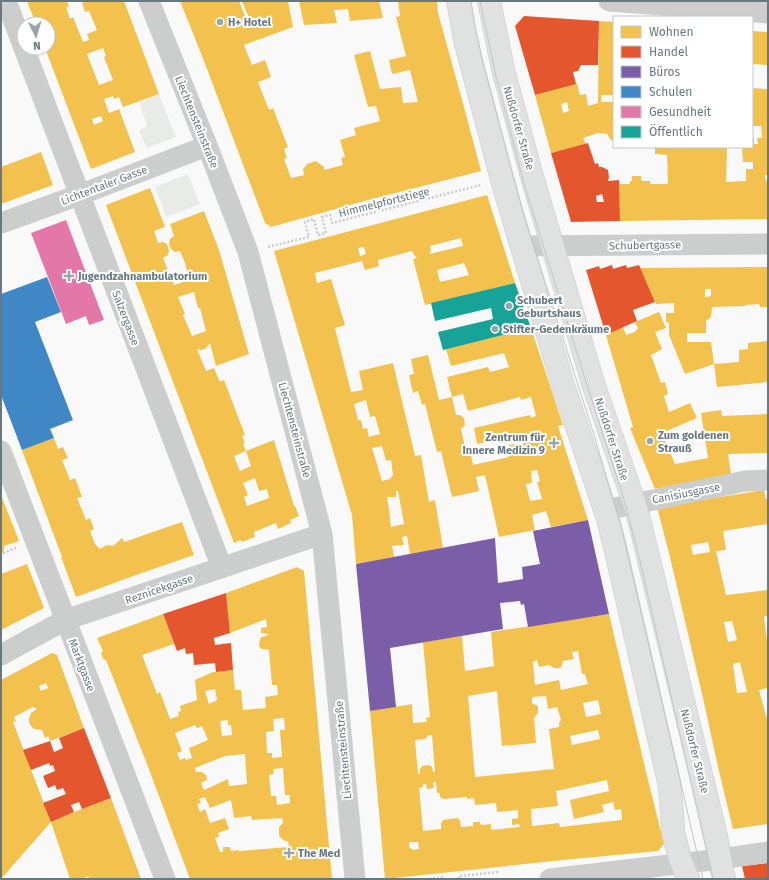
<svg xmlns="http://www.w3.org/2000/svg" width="769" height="880" font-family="'Fira Sans',sans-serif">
  <rect width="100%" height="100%" fill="#f9f9f9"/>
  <path fill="#e8ebe6" d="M159 94 176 137 147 148 139 131 147 126 139 102Z
    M188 174 200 204 166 217 155 187Z"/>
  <path fill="#f2c14e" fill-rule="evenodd" d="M27 1H67L69 6 66 7 70 19 73 17 83 42 89 40 87 34 97 30 89 11 85 12 82 3 87 1H124L159 94 123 107 119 97 114 99 113 96 104 99 109 113 119 109 135 152 91 169 45 48H48V24H36ZM103 48 106 56 104 57 113 80 99 85 87 54ZM101 116 103 121 94 125 92 119Z
    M180 1H239L246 19 249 18 242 1H288L293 27 244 45 252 65 265 60 271 77 258 82 269 110 273 108 288 147 284 149 287 158 284 159 291 178 304 175 303 169 307 164 316 161 324 167V170L343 165 341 158 345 157 340 140 356 135 354 128 380 121 376 106 368 107 354 55 370 51 380 89 401 87 403 103 418 102 410 70 392 74 389 60 406 56 396 17 400 16 398 1H437L438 13 461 96 481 171 357 203 271 227 265 223 204 61Z
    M299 1H379L383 18 350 21 348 9 334 10 337 23 304 25Z
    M599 21 614 22 613 95H601V102H614V141L611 140 607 134 598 133 583 138 586 144 551 153 535 95 577 83 580 95 586 94 588 106 598 103ZM567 102 569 111 563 113 561 104Z
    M752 31 768 32V65L752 64Z
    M752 88 768 89V175H765L766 181H768V219L620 221 619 184H630V181H632V176H641V181H650V184H668L667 155 655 154V147H727L726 182 746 181V169H753V162H743L742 147H752V139L754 138V144H758L757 138H762L761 126H752Z
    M41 152 53 185 1 204V167Z
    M150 188 165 227 154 231 158 243 163 242 167 244 169 251 168 255 163 258 174 285 189 280 185 263 180 251 175 252 171 249 169 244 170 239 174 236 170 224 204 211 219 250 249 354 216 366 210 343 205 349 201 350 197 349 206 371 214 368 220 382 224 380 245 435 242 436 245 443 243 444 246 451 234 456 240 471 251 466 246 451 274 440 294 506H295L299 516 290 520 291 523 278 529 276 523 254 532 255 537 242 542 241 540 234 543 106 205ZM194 292 198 308H200L206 331 192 336 183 315 185 314 178 297ZM255 478 259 491 267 489 269 498 247 506 244 497 248 495 243 483Z
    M487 195 515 283 425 305 413 259 417 258 414 255 412 251 378 260 379 266 365 270 362 261 315 273 317 283 331 279 345 325 335 328 351 392 363 390 359 371 393 363 415 456 421 455 429 502 435 500 443 548 410 554 407 536 402 537 404 545 392 546 394 557 356 564 352 515 274 251ZM461 238 463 246 429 254 431 251 430 246ZM364 247 366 254 360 256 358 248ZM464 263 469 275 440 282 437 270ZM366 400 370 417 375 416 380 434 369 437 367 428 363 429 361 420H358L354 404ZM382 446 386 461 391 460 393 475 390 479 382 481 372 448ZM396 491H398L404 524 391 527 389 509 387 497H396Z
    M768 267V307H760L759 304 745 305V306L712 307 711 317 706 321V333H687V342H711L714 364 685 374 669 335V323L666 322V313H674V303L656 304 640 268ZM705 289H711V296L705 297Z
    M659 312 666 328 655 332 662 349 651 355 661 383 665 382 668 394 664 396 669 412 690 403 697 418 662 433 675 464 708 458 701 413 721 410 722 416 768 414V453L728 454 731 474 655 489 630 428 633 427 606 335 623 327 626 335 635 332 638 328 635 322Z
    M531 328 563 425 558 426 588 520 551 527 546 511 532 515 535 530 499 537 485 475 476 477 479 491 452 497 441 451 437 452 425 404 422 405 418 391 413 393 409 375 414 374 411 359 428 355 439 400 452 397 456 415H460L464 418 465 425 461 429 465 447 469 446 473 465 509 457 506 451 509 445 516 444 524 449 522 434 477 444 474 428 530 415 531 418 536 416 531 397 521 400 520 397 468 411 463 394 452 397 447 377 488 367 490 372 509 367 504 353 451 366 446 349ZM537 470 540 481 537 482 542 499 530 501 526 484 532 483 531 471Z
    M768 341V382L717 387 714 364 739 362V350L748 349V343Z
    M54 438 58 449 63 447 68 458 62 460 70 480 75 478 82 497 77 498 86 520 90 518 94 529 90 531 95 544 100 549 107 545 113 546 122 538 124 542 182 522 194 555 136 575 76 597 61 557H62L22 450Z
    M764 490 766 499H768V524L723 531 726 550 716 551 726 595 768 590V616H764L768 648V688L759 690 767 719 768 718V824L733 829 718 767 703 698 670 557 657 507ZM708 542 710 552 693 555 691 545ZM732 621 737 640 728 642 724 622ZM740 662 747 692 737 693 733 664Z
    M1 495 19 541 4 546V550L1 555Z
    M27 564 44 608 1 630V574Z
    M297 567 304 571 332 879H190L147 764 106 660 103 659 101 653 103 651 97 638 163 614 174 644 142 655 157 694 160 692 170 719 179 716 178 712 181 711 180 706 197 700 195 680 213 672 233 670 235 690H241L243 710 266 708 265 697 278 695 277 685H272L269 650 262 649 259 646 260 639 262 637 268 635V634L261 633V628L267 627 266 619 230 633 226 593ZM215 689 217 700 209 704 205 691ZM284 718 285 730H280L282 757 272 758V753H267L266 732 274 731 273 719ZM228 720V725H231L232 735 222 736 220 721ZM195 725 197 728 202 726 208 740 189 748 192 758 186 760 185 758 180 760 177 753 182 751 175 733ZM245 754 247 784 229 786 228 779 204 790 201 783 207 780 206 775 202 772H196L195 768 225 756ZM283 768 285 795H290V803L277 805 276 796H271L269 775 274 774 273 769ZM205 797 210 808 231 800 234 818 251 816 252 820 282 818 283 823 279 827V836L285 841H288L289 847 239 851V850L231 851 230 847H223V852H220L215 838 219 837 218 833 229 829 225 818 210 823 205 809 200 812 197 804 201 803 199 799Z
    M609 614 646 772 664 844 658 851 563 860 385 879 370 711 412 704 413 723 427 722 426 718 430 717 423 642 462 636 465 671 494 666 491 632ZM578 651 582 674H585L588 684 561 690 559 680 535 685 533 662 537 660 539 667 549 665 554 668H561L563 661 574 659 572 652ZM497 691 502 746 536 743 534 718 538 713V706L532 703V697L546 696 548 709 557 707 561 720 559 723V727L549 729 554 769 475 777 468 696ZM598 700 601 714 586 717 583 703ZM598 730 600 739 572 745 570 736ZM429 735H432L435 772H433L432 767 429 765 422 766 420 769V773L418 774 415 740 425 739ZM607 780 609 791 570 800 574 819 604 812 602 805 613 802 615 810 621 809 622 820 560 827 559 823 532 826 531 809 558 806 556 791ZM433 782H436L437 793H440V797L443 799 467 797V799L474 798 475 805 496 803 497 812 518 810V818L512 819V825L519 824 520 827 491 830V824L481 825 480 822H473V826L461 827 460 820 457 818 443 820 441 823V829L423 831 419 788 423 787V784H426L427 789 434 788ZM409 842H418L419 849 413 850 409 847Z
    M52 653 57 655 84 728 50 741 48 736 45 738 42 730 34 729 31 726 29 722V718L31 713 37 709 33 707 14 717 16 721 13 722 51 822 1 879V680ZM46 683 48 688 41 691 39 686Z
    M111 798 141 879H89L88 876 83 879H70L51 822 74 812Z"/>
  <path fill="#e4572e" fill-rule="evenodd" d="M524 16 599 21 598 65H581L578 71 573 72 576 84 535 95 515 26Z
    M588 143 595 164 598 163 599 167H602L608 170 609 177 608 181 619 180 620 221 571 222 551 153ZM602 194 604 202H597L596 196Z
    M612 265 613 269 626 265 627 268 639 265 655 302 633 310 637 321 606 335 586 270 599 266 600 269Z
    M226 593 230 633 214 638 215 645 231 643 233 670 216 672 215 663 194 665 193 653 186 654 185 648 177 651 163 614Z
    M84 728 111 798 82 809 79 802 71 805 74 812 51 822 43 803 66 794 63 788 57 790 55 785 48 788 43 776 55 771 53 765 50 766 49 763 31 770 23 750 50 741 54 752 63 748 59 738Z
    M768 863V879H745L742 866Z"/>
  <path fill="#7b5ea7" d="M588 520 609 614 528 627 524 604 521 605 520 601 500 603 503 629 390 648 396 707 370 711 356 564 495 538 498 583 523 579 522 567 540 564 533 531Z"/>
  <path fill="#3f88c5" d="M47 277 61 312 35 322 73 420 50 429 54 438 22 450 1 395V294Z"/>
  <path fill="#e377a8" d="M66 220 104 320 89 325 86 316 66 324 31 233Z"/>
  <path fill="#17a398" d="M515 283 531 328 443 350 438 332 493 319 491 308 435 321 431 303Z"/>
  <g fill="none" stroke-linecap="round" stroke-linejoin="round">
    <g stroke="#d5d6d7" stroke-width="24">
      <path id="major" d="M458 1 465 40 502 180 563 385 608 519 616 551 669 782 672 811 673 831 680 859 688 879
        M489 1 503 69 531 173 593 383 637 511 716 836 724 879"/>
    </g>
    <path stroke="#cacbcc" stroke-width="2.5" stroke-dasharray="2 2" stroke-linecap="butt" d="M268 247 309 237 305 222 314 219 318 235 326 233 322 217 330 215 332 223 481 185
      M3 553 16 548
      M429 879 445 877
      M459 879V876L498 872"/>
    <path stroke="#cccece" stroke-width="21" d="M6 1 222 568
      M149 1 210 153 248 252 322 534 355 879
      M609 1 768 13
      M1 223 79 195 207 146
      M522 246 768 244
      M1 451 165 879
      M605 510 745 481 768 480
      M1 655 65 620 322 534
      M550 879 720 859 768 852"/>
    <use href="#major" stroke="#e0e1e1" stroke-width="22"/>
    <path stroke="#c2c3c4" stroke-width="1" d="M471 1 475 25 482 58 524 216 594 435 622 530 703 879
      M480 1 495 72 524 184 587 385 623 496 640 561 713 879"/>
  </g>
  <g fill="#99a5ac" stroke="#fff" stroke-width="1.5">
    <circle cx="220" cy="22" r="4"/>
    <path d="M67 270h4v4h4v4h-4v4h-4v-4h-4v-4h4z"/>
    <circle cx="509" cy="306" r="4"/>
    <circle cx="495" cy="329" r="4"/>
    <circle cx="650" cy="441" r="4"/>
    <path d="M552 437h4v4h4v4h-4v4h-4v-4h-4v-4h4z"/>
    <path d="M287 847h4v4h4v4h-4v4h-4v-4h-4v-4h4z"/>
  </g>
  <g text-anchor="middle" stroke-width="4" stroke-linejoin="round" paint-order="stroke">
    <g font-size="11" font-weight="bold" fill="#667882" stroke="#fff" text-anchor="start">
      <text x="228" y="26">H+ Hotel</text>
      <text x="78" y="280">Jugendzahnambulatorium</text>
      <text x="517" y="304">Schubert<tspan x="517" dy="13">Geburtshaus</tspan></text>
      <text x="503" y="333">Stifter-Gedenkräume</text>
      <text x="658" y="439">Zum goldenen<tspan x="658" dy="13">Strauß</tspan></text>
      <text x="545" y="441" text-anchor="end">Zentrum für<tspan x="545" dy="13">Innere Medizin 9</tspan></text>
      <text x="298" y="857">The Med</text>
    </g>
    <g font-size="11" fill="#667882" stroke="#fff">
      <text transform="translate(197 122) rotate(68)" y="4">Liechtensteinstraße</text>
      <text transform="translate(519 128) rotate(74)" y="4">Nußdorfer Straße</text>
      <text transform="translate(104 185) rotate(-21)" y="4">Lichtentaler Gasse</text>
      <text transform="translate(384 202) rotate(-14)" y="4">Himmelpfortstiege</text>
      <text transform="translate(645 245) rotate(-1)" y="4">Schubertgasse</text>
      <text transform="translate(126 318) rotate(69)" y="4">Salzergasse</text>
      <text transform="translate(295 430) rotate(75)" y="4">Liechtensteinstraße</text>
      <text transform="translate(612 439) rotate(72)" y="4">Nußdorfer Straße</text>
      <text transform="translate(686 493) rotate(-11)" y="4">Canisiusgasse</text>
      <text transform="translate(159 589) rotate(-19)" y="4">Reznicekgasse</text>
      <text transform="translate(82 665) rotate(69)" y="4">Marktgasse</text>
      <text transform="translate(343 750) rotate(-95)" y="4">Liechtensteinstraße</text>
      <text transform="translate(695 751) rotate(76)" y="4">Nußdorfer Straße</text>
    </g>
  </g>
  <rect width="769" height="880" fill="none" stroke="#667882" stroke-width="4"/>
  <rect x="613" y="16" width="140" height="132" fill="#ffffff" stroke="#c2c9cd"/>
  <rect x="621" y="26" width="20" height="12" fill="#f2c14e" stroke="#c2c9cd"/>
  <text x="649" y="36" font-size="12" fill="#667882">Wohnen</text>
  <rect x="621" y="46" width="20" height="12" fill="#e4572e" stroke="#c2c9cd"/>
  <text x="649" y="56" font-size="12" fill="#667882">Handel</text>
  <rect x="621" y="66" width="20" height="12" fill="#7b5ea7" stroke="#c2c9cd"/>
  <text x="649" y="76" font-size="12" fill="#667882">Büros</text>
  <rect x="621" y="86" width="20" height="12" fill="#3f88c5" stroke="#c2c9cd"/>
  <text x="649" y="96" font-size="12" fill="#667882">Schulen</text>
  <rect x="621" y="106" width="20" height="12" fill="#e377a8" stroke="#c2c9cd"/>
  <text x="649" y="116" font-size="12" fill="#667882">Gesundheit</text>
  <rect x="621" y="126" width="20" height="12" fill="#17a398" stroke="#c2c9cd"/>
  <text x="649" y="136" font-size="12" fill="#667882">Öffentlich</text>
  <g transform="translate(36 36) rotate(175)"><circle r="19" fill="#ffffff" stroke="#c2c9cd"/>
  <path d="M0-3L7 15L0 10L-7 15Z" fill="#99a5ac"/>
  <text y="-6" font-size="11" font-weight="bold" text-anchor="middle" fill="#667882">N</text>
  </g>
</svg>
